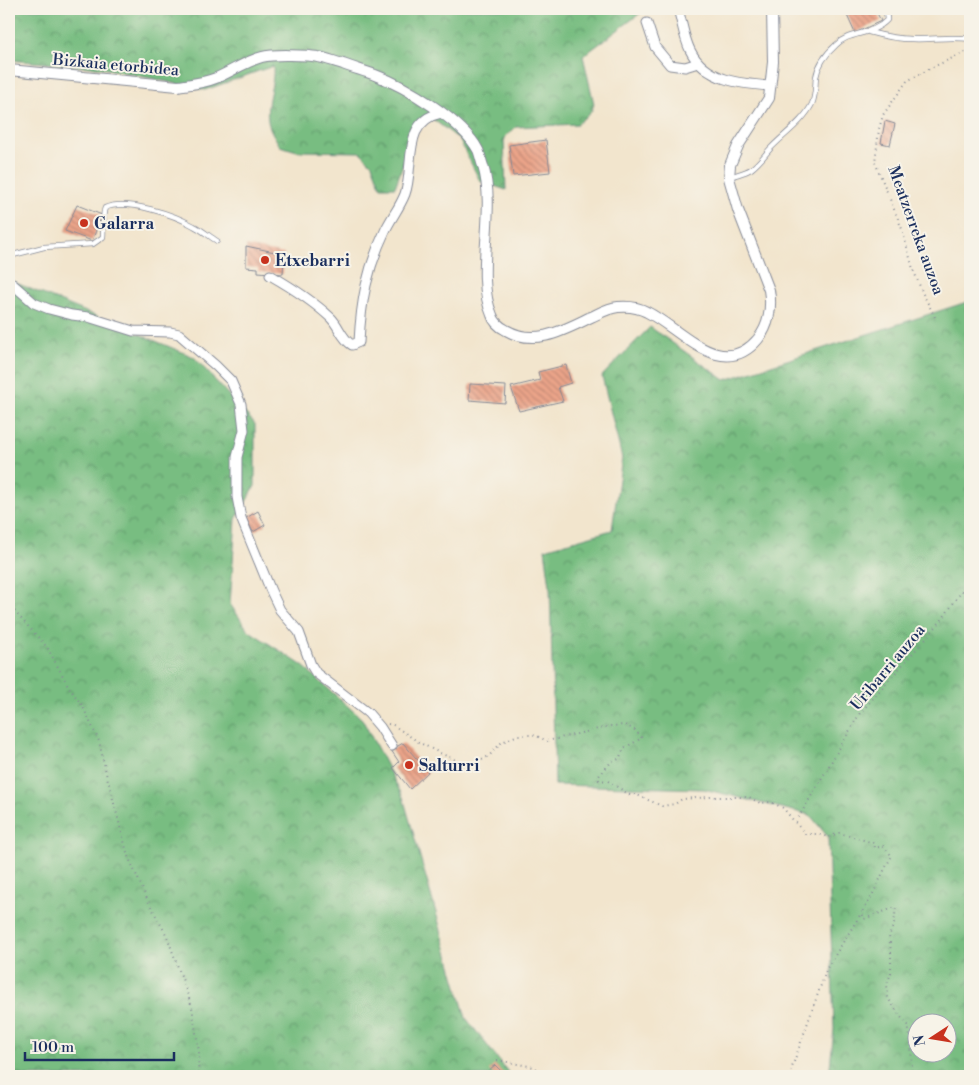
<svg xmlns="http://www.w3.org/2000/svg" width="979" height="1085" font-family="'Libre Bodoni',serif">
  <defs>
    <pattern id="forest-crowns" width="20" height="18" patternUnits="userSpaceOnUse" patternTransform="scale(1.25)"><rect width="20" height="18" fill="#78bd81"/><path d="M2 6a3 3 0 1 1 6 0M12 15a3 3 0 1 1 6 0" fill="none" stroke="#629a6d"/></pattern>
    <pattern id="building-back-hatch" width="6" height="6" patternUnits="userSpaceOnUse" patternTransform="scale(1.25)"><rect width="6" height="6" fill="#eba489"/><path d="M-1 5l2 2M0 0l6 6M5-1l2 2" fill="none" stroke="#be8673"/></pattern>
  </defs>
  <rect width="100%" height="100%" fill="#f7f3e8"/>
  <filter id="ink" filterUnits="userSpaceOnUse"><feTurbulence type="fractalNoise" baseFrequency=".02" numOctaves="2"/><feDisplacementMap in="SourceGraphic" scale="10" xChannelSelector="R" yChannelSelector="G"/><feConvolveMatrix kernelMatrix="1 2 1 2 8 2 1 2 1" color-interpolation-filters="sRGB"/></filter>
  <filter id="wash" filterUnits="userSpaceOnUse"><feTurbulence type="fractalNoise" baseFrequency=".0096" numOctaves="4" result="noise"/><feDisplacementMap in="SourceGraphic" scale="20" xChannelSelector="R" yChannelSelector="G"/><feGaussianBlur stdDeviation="1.12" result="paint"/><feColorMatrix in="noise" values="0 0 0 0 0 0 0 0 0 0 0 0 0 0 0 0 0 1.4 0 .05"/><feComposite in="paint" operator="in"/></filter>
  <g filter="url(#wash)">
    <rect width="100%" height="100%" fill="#f2e5cd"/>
    <path fill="url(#forest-crowns)" stroke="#4a7670" fill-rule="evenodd" d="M9 9H646L583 56 594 104 591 112 577 124 516 127 506 136 504 141 506 190 480 181 459 139 430 117 411 129 403 165 395 187H381L372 164 360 152 297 151 280 146C276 139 269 129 268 121 265 102 275 84 273 66L205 90 103 68 9 60Z
      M9 280 194 357 255 424V486L236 519 230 604 248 630 303 666 362 719 403 797 466 1018 511 1076H9Z
      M970 301V1076H829L834 1029 828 837 810 815 704 789 555 785 550 586 545 549 612 530 622 458 602 376 650 327 725 380ZM916 1022H946V1052H916Z"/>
    <g id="blocks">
      <path fill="url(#building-back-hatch)" d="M850 9H875L881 21 855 33 845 11Z
        M885 121 895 124 890 145 881 143Z
        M546 140 550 172 513 176 509 145Z
        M77 205 102 215 92 241 65 231Z
        M246 246 284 254 283 274 258 272V268L246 267Z
        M566 365 571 383 558 387 563 401 519 411 511 387 540 380 538 372Z
        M470 384 506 386 505 403 469 400Z
        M258 511 265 525 253 532 246 518Z
        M403 743 428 772 410 789 393 768 399 762 391 750Z
        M495 1065 506 1076H495L489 1070Z"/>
    </g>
  </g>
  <g filter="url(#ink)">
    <use href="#blocks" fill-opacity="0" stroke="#868a96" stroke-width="1"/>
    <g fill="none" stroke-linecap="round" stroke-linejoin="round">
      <g stroke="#868a96" stroke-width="6">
        <path id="service" d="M869 32C883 36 897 39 912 39 931 40 950 36 970 39
          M730 177C737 174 745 173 751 169 759 163 764 156 770 149 783 135 803 122 812 104 816 95 815 86 816 77 818 65 827 53 836 45 849 31 872 36 887 20L886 9
          M9 256 44 247 93 244 103 237C104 228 102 214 105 208 126 198 175 215 194 226 202 230 209 236 217 241"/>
      </g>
      <g stroke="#868a96" stroke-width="11">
        <path id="minor" d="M678 9C682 22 684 38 690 50 705 81 741 84 771 86
          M647 23 655 47 670 65 685 67 698 63
          M270 275C291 287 313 301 331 318 339 326 342 339 352 345L359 342C361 301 367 269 385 231 391 218 400 207 405 194 415 167 401 121 441 113
          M9 281 34 303 49 309 72 315 88 317 133 331 170 332 179 334 216 366 231 381 241 404 244 430 237 457V497L241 518 271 591 280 610 299 632 311 665 316 673 368 713 380 727 392 746"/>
      </g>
      <g stroke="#868a96" stroke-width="12">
        <path id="tertiary" d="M9 70 178 86C191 84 204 83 216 78 231 72 246 61 262 57 273 54 307 55 318 57 326 58 335 62 343 64 353 68 365 71 375 75 405 86 463 121 478 150 480 154 481 161 483 166 497 212 474 273 492 315 494 322 500 327 506 330 535 347 564 330 591 317 600 313 608 308 618 307 629 306 638 307 647 312 681 329 722 382 758 339 769 326 772 307 769 290L738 210 729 178 730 165 738 146 769 98 773 62 772 9"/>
      </g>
      <path stroke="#868a96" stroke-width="2" stroke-dasharray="1 4" stroke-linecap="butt" d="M935 317 923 294 913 269 902 229 875 162 879 129 883 115 907 81 933 67 970 50
        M9 597 15 612 47 647 70 689 82 705 99 741 106 773 128 856 147 899 167 936 192 1007 199 1052 198 1076
        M388 724 393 725 420 743 442 754 460 762 474 764 489 756 502 742 518 735H535L547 741 611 726 625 725 635 730 642 738 624 748 619 759 612 761 598 777 599 780 608 781 630 795H637L662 806 675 804 682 799 710 797H749L760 803 771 802 783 808 805 834H818L828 837 839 833 874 843 875 848 883 846 892 856C881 874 874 896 862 912L864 919 896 907 894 924 889 936 891 952V973L887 984 888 998 900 1016 908 1025 911 1042 912 1066 909 1076
        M796 822 860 713 941 621 964 588 970 582
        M497 1060 534 1067 548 1076
        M789 1076 827 968 862 912"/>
      <use href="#service" stroke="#fff" stroke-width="4.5"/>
      <use href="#minor" stroke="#fff" stroke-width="9"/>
      <use href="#tertiary" stroke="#fff" stroke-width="10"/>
    </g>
  </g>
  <g fill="#c8321e" stroke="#f7f3e8" stroke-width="2">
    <circle cx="84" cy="223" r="5"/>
    <circle cx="265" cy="260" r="5"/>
    <circle cx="409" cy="765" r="5"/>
  </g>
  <g text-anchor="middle" stroke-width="4" stroke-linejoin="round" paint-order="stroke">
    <g font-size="16" fill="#1b2f5e" stroke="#f7f3e8">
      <text transform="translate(116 64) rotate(5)" y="6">Bizkaia etorbidea</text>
      <text transform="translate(917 230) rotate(70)" y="6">Meatzerreka auzoa</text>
      <text transform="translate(887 667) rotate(-50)" y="6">Uribarri auzoa</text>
    </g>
    <g font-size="16" font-weight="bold" fill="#1b2f5e" stroke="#f7f3e8" text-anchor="start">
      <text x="94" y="229">Galarra</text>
      <text x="275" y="266">Etxebarri</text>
      <text x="419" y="771">Salturri</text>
    </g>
  </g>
  <rect width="979" height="1085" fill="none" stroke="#f7f3e8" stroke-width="30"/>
  <g transform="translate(932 1038) rotate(258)"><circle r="24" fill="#f7f3e8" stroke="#9fa5b1"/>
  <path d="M0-4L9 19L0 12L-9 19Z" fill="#c8321e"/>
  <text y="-8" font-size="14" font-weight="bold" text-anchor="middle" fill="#1b2f5e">N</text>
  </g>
  <path d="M25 1052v8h149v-8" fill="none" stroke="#1b2f5e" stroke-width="2.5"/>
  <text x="32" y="1052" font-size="15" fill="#1b2f5e" stroke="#f7f3e8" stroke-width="4" paint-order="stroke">100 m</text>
</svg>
